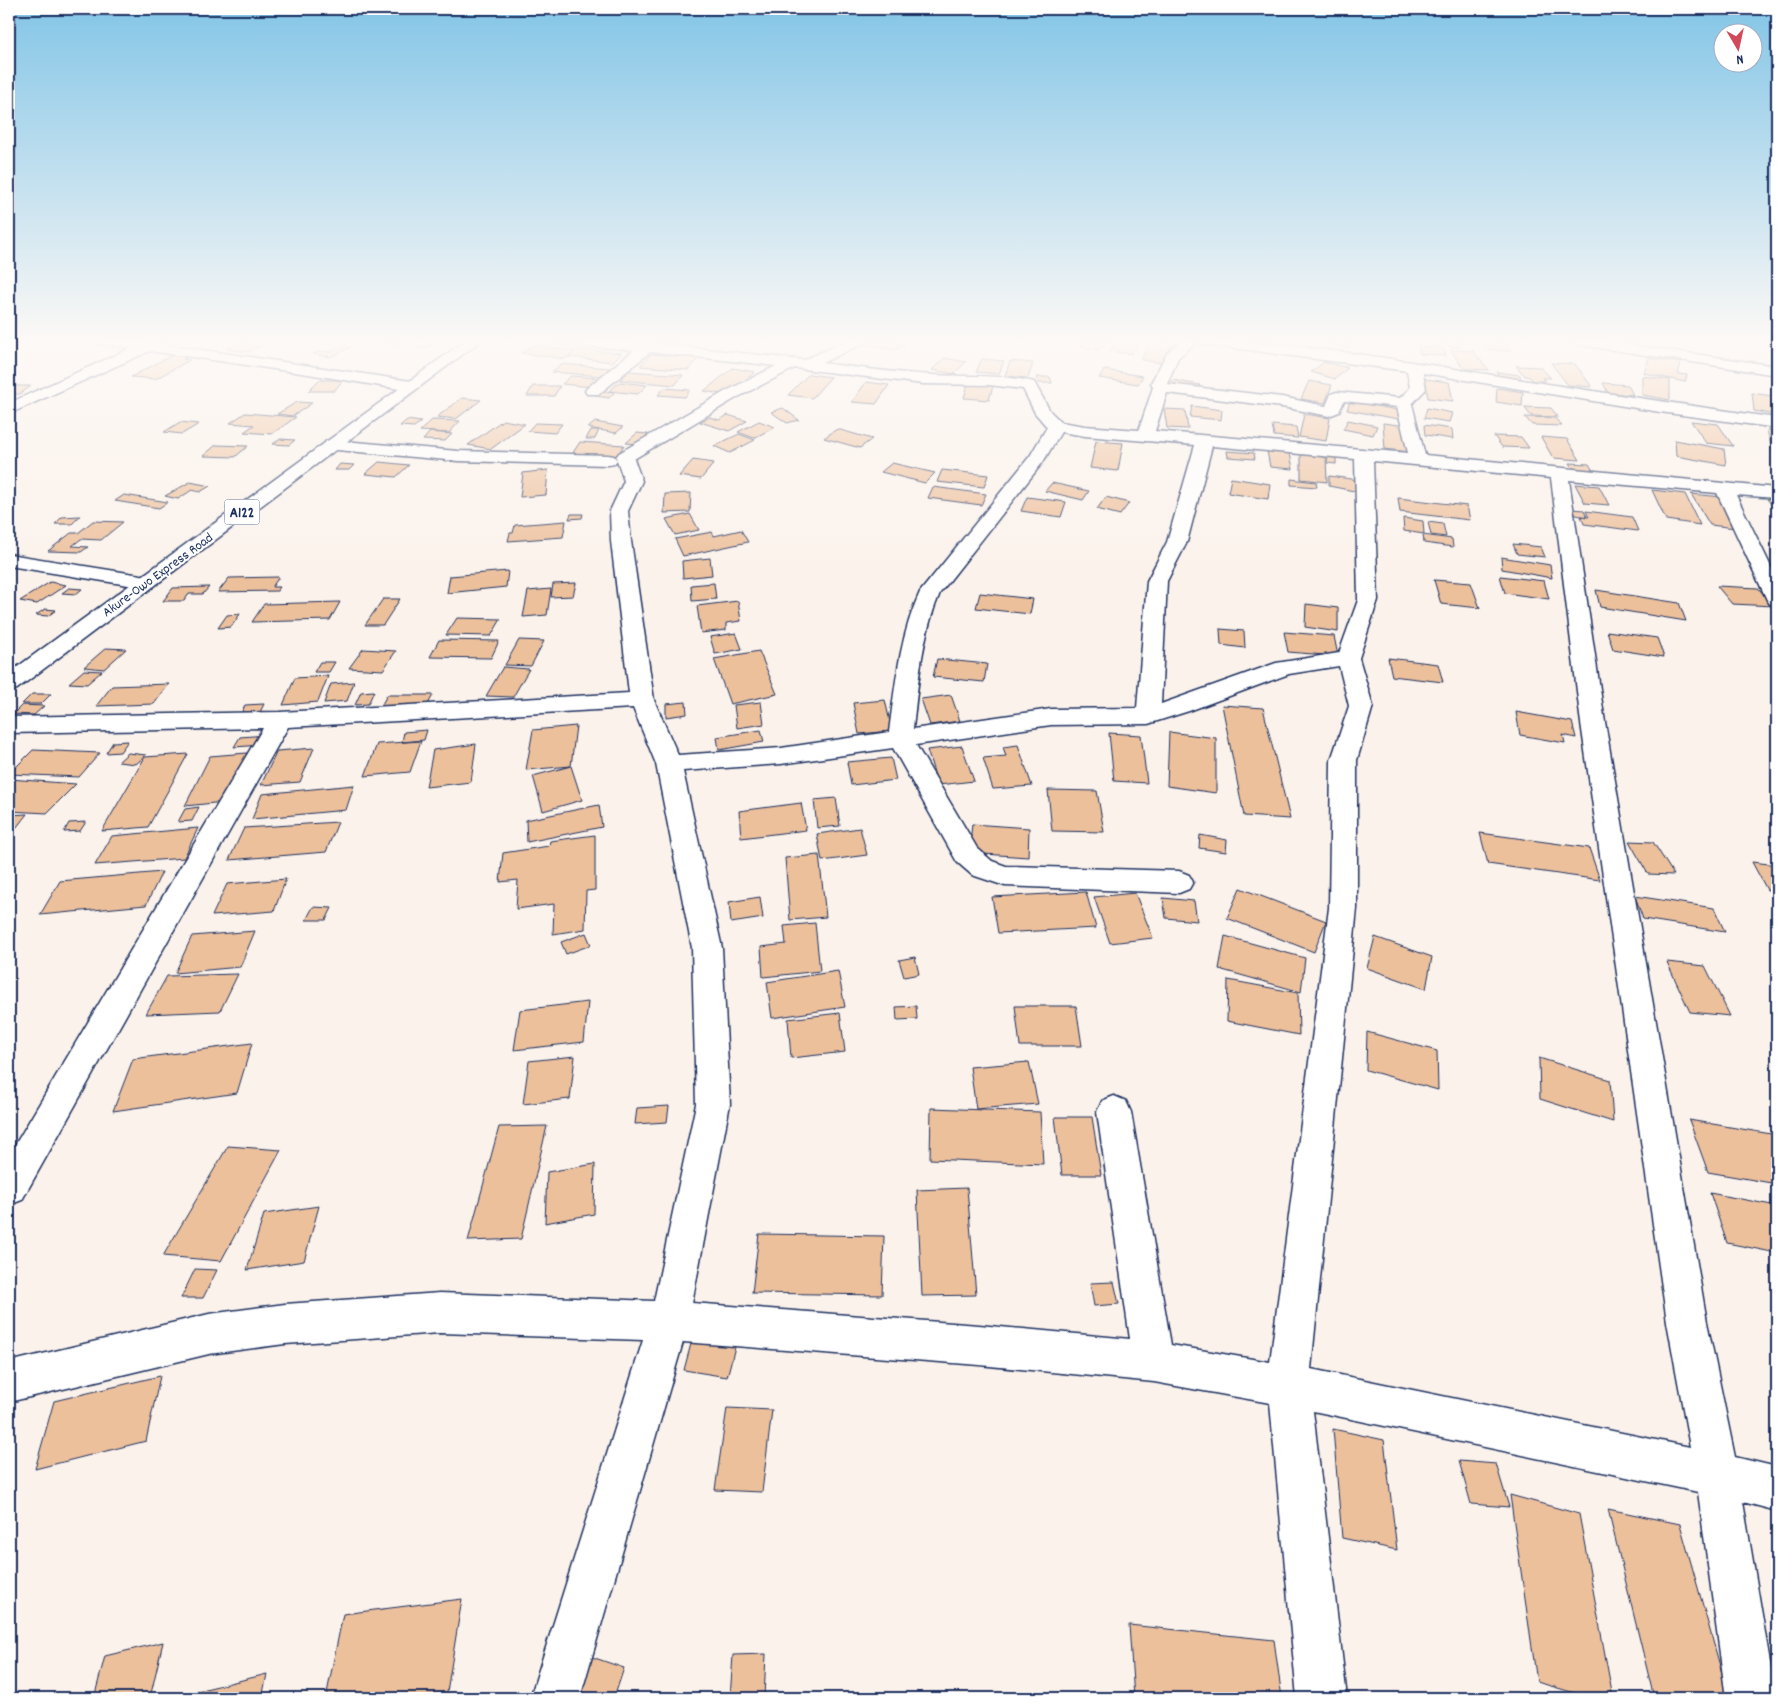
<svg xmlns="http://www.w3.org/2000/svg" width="1786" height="1707" font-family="Dekko,sans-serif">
  <rect width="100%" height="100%" fill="#fbf2eb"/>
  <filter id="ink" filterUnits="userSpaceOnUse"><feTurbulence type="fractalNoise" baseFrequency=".02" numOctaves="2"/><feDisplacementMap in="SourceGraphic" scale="10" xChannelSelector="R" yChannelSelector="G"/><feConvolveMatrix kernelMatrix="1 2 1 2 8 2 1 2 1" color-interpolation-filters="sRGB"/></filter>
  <g filter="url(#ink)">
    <path fill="#edc09c" stroke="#1b2f5e" d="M372 340H402L397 344 369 342Z
      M873 340H881L905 344 896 350 866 345Z
      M1088 340H1112L1099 350 1080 346Z
      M1118 340H1142L1131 354 1109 351Z
      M1150 340 1172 343 1163 363 1141 360Z
      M1332 340H1350L1348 348 1331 345Z
      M1436 340H1463L1458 348 1434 343Z
      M1480 340H1501L1512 351 1490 350Z
      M239 343 260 346 248 352 227 349Z
      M343 345 351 347 331 357 313 354 320 351 330 352Z
      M533 345 576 351 565 359 521 353Z
      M1417 346 1443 348 1446 356 1420 354Z
      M579 349 622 353 612 362 568 357Z
      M1450 350 1473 351 1489 370 1464 369Z
      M651 354 699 358 689 370 640 366Z
      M172 355 188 357 183 359 190 360 155 379 131 377Z
      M944 358 966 362 954 374 932 370Z
      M1649 358 1681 363 1678 374 1687 375 1685 382 1644 373Z
      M982 359 1004 361 999 374 976 372Z
      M1010 361 1033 363 1028 378 1005 376Z
      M1324 362 1348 368 1335 379 1311 372Z
      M1551 363 1575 364 1592 387 1568 385Z
      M561 364 609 368 601 376 552 372Z
      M1516 366 1540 367 1551 378H1542L1545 381H1533L1530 377 1525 376Z
      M733 368 755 372 727 395 704 391Z
      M1104 370 1143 376 1138 384 1099 378Z
      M629 371 683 375 675 385 620 380Z
      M1497 372 1520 375 1521 380 1497 377Z
      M809 374 831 377 812 398 788 395Z
      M571 376 600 378 592 387 562 384Z
      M1642 376 1670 380V400L1642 395Z
      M1037 377H1050L1052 383H1038Z
      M1425 379 1449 382 1453 401 1428 398Z
      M319 380H343L334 391H308Z
      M1172 380 1200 385 1194 393 1166 388Z
      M1309 381 1332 385 1325 403 1301 399Z
      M619 382 647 385 638 394 609 391Z
      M866 382 889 385 876 404 852 402Z
      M1603 383 1628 385 1633 395 1608 393Z
      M968 384 993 386 989 400 964 398Z
      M9 386H31L20 394H9Z
      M533 386H560L554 396H527Z
      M664 388 690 390 685 397 658 395Z
      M1497 388 1523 392 1522 406 1496 402Z
      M602 391 615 392 609 398 596 396Z
      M1752 393 1772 396 1775 415 1754 411Z
      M462 398 481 400 456 419 437 417Z
      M1350 401 1408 412 1405 420 1347 410Z
      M297 402 312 403 293 416 277 414Z
      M1192 406 1222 410 1221 420 1190 417Z
      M1524 407 1551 408 1558 417 1531 416Z
      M783 408 799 420 787 423 771 412Z
      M1427 408 1452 413 1449 422 1424 418Z
      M1164 409 1185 410 1188 429 1167 428Z
      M245 413 296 417 272 434 244 432 254 425 230 423Z
      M1304 414 1330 418 1326 441 1299 437Z
      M728 415 747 421 729 431 700 422 710 417 719 420Z
      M1525 417 1555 418 1562 426 1532 425Z
      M407 420 421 422 414 427 400 426Z
      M432 420 460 421 449 433 420 431Z
      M503 420 525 424 491 449 468 445Z
      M1348 420 1377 426 1373 435 1343 429Z
      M759 421 775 427 754 438 738 432Z
      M1691 421 1718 424 1733 446 1706 443Z
      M180 422 199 424 182 434 164 432Z
      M595 422 623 427 616 433 588 428Z
      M535 423 562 424 555 433 528 431Z
      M1383 423 1407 426 1410 452 1385 449Z
      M1272 425 1296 427 1298 438 1274 436Z
      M1424 425 1452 429 1453 439 1425 435Z
      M837 429 872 439 860 448 824 438Z
      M591 430H599L595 439H586Z
      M1767 430 1777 431V454H1773Z
      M430 432 452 434 445 441 423 440Z
      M637 433 648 434 638 444 626 443Z
      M739 434 755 440 730 453 714 446Z
      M1494 436 1521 437 1529 448 1502 447Z
      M1541 437 1567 439 1580 460 1553 458Z
      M280 439 295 440 289 445 273 444Z
      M1675 440 1724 449 1726 465 1676 456Z
      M1096 441 1123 443 1118 471 1090 468Z
      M580 442 624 445 617 456 572 454Z
      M216 445 248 446 235 457 203 456Z
      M1227 451 1254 453 1255 459 1228 457Z
      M1267 451 1290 453 1293 469 1270 467Z
      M1301 454 1326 457 1327 482 1301 479Z
      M1328 456 1336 457V464L1327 463Z
      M693 460 714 463 701 479 679 476Z
      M379 462 409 465 396 477 365 474Z
      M892 463 935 473 925 483 881 472Z
      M1570 463 1589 464 1593 471 1574 469Z
      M340 464 354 465 349 470H335Z
      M548 470 546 495 520 497 523 473Z
      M942 470 988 475 984 487 937 482Z
      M1329 476 1359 480V492L1329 486Z
      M1231 478 1270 484 1268 499 1228 493Z
      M1291 479 1316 482 1317 487 1291 485Z
      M190 482 210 486 200 492 192 490 178 499 165 496Z
      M1052 483 1089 491 1083 500 1045 491Z
      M1575 484 1599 486 1609 505 1585 503Z
      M933 487 986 494 981 505 928 498Z
      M1652 490 1685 494 1700 525 1666 520Z
      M691 493 690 512 664 513 665 494Z
      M1691 494 1723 497 1744 529 1710 525Z
      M124 495 168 502 159 508 115 501Z
      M1027 497 1066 502 1061 517 1021 511Z
      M1106 497 1129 503 1120 515 1097 509Z
      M1398 498 1467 506 1470 520 1400 512Z
      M1767 499 1777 500V512Z
      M1572 509 1584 510 1587 517 1576 515Z
      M1586 511 1632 517 1638 531 1584 524 1581 516 1589 517Z
      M571 514H583L582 518 569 519Z
      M690 514 699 530 675 535 666 519Z
      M80 516 72 524H55L62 517Z
      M1403 518 1423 521 1424 534 1404 531Z
      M93 521 123 522 101 540 81 539 72 546 88 547 81 552 48 551 71 533H78Z
      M566 521 563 537 508 541 510 533H513L515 525Z
      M1428 522 1443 524 1446 537 1431 535Z
      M741 530 748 542 683 556 675 539 712 532 714 536Z
      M1423 535 1452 539 1453 547 1424 543Z
      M1513 544 1541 547 1545 557 1517 554Z
      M1501 557 1550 565 1552 578 1502 569Z
      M710 558 712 575 683 578 682 561Z
      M508 571 506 587 447 593 450 576Z
      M1500 576 1544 581 1549 599 1505 593Z
      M279 577 272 587H280L277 591 218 592 229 578Z
      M1434 580 1471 583 1480 608 1441 604Z
      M50 582 66 585 37 604 20 601Z
      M576 583 573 596 551 597 553 584Z
      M714 583 716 599 692 601 691 585Z
      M1717 586 1758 588 1774 606 1732 604Z
      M209 587 203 594H189L184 601H163L173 588Z
      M69 588 82 589 76 594 62 593Z
      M551 589 547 615 523 617 528 591Z
      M1596 590 1679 603 1686 621 1600 607Z
      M980 593 1033 599 1030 614 976 608Z
      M383 599H400L383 625H365Z
      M738 601 741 621 726 623V630L701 633 697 606Z
      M340 602 330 620 252 622 264 604Z
      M1306 604 1338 608V632L1305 627Z
      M45 609 56 610 48 616 36 615Z
      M240 614 231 627 218 628 227 615Z
      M457 618 501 619 491 636 446 635Z
      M1220 629 1244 631 1245 648 1221 645Z
      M1607 631 1657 638 1664 657 1613 649Z
      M1284 632 1334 636 1338 656 1288 652Z
      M736 633 742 649 715 654 710 637Z
      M439 640 499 641 491 658 430 657Z
      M519 640 544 641 531 666 505 665Z
      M106 648 126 649 104 669 84 667Z
      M363 649 396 651 383 670 349 668Z
      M759 651 777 694 730 704 714 659Z
      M1388 658 1438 664 1443 682 1392 676Z
      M937 659 987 664 984 682 933 677Z
      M320 662H335L329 672H314Z
      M503 667 529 669 513 697 486 696Z
      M84 670 102 671 87 684 69 683Z
      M328 676 318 702 283 705 295 678Z
      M354 682 347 701 324 703 331 684Z
      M169 684 154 704 96 706 112 686Z
      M374 691 368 704 355 705 361 692Z
      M32 694H51L41 704H22Z
      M387 695H433L427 706H381Z
      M951 695 960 721 930 725 921 699Z
      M885 700 892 731 859 734 853 703Z
      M686 702 687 714 666 717V704Z
      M761 702 764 724 737 728 734 705Z
      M264 704 260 712 241 714 245 705Z
      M22 705 44 706 34 715 13 714Z
      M1222 705 1263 708 1290 819 1244 816Z
      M1516 712 1572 722 1576 738 1563 735 1565 743 1520 735Z
      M576 726 571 766 526 770 533 730Z
      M427 730 424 740 402 742 404 732Z
      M761 730 764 742 719 750 717 737Z
      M1169 732 1216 738V793L1167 786Z
      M1109 733 1141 735 1147 783 1114 781Z
      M267 735 262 745 234 747 240 737Z
      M128 741 120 752 106 753 113 742Z
      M421 741 410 772 365 776 377 744Z
      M476 744 471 782 426 787 433 750Z
      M1018 745 1032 786 993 789 983 758 1006 756 1003 747Z
      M962 746 974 781 938 785 927 750Z
      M314 748 300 782 261 785 277 751Z
      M33 750 100 753 79 777 9 774Z
      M128 753 146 755 136 764 118 762Z
      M247 753 224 802 185 806 210 756Z
      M188 754 148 827 102 831 145 757Z
      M891 758 896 780 851 785 847 762Z
      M571 766 582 800 543 811 533 776Z
      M9 779 76 784 47 813 9 811Z
      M354 785 346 810 252 819 262 794Z
      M1048 790 1097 791 1104 832 1052 831Z
      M836 798 840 826 817 828 814 800Z
      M801 803 806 830 741 838 739 811Z
      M599 805 602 827 527 842 526 820Z
      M199 807 192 821 178 822 185 809Z
      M27 814 9 837V815Z
      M86 822 80 831 64 832 69 823Z
      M338 822 326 852 229 860 244 828Z
      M972 824 1029 828 1028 857 969 853Z
      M198 828 184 858 95 865 112 836Z
      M860 828 867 855 822 861 817 834Z
      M1480 833 1589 848 1600 880 1488 864Z
      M595 835V890L586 891 585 929 553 934 554 904 516 909 518 880 500 882 503 853 549 846 550 841Z
      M1200 835 1227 840 1226 852 1199 848Z
      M1629 841 1653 842 1674 875 1648 874Z
      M819 855 826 917 790 920 785 858Z
      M1752 862 1777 865V891L1767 890Z
      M162 872 146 905 40 915 60 881Z
      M286 879 274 911 212 916 227 884Z
      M1240 888 1326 921 1314 952 1227 918Z
      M1086 892 1096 928 998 933 992 897Z
      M1135 893 1153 938 1110 943 1094 897Z
      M1635 896 1714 908 1725 932 1643 919Z
      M760 897 763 918 731 923 729 902Z
      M1163 898 1194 901 1197 921 1166 918Z
      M313 907 332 908 326 920H306Z
      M815 923 820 971 763 977 761 947 786 944 784 926Z
      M255 931 240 967 175 973 192 936Z
      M586 933 591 945 566 954 561 942Z
      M1225 936 1305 958 1301 992 1219 969Z
      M1375 937 1432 957 1426 989 1367 968Z
      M915 957 919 974 904 977 899 960Z
      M1667 962 1705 966 1730 1016 1690 1012Z
      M838 971 845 1007 772 1018 767 982Z
      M238 974 220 1011 146 1014 167 976Z
      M1228 980 1298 993 1299 1035 1227 1021Z
      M588 1002 584 1042 514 1050 520 1010Z
      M916 1006 917 1019 897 1020 896 1007Z
      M1015 1006H1076L1082 1046H1020Z
      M840 1013 845 1052 791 1058 788 1019Z
      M1367 1032 1437 1051 1438 1090 1366 1070Z
      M252 1043 237 1093 113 1111 133 1059Z
      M575 1056 570 1099 523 1104 529 1061Z
      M1539 1058 1610 1080 1613 1122 1540 1099Z
      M1029 1062 1038 1104 976 1109 970 1067Z
      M669 1106 667 1122 635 1124 637 1108Z
      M931 1108 1040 1112 1043 1164 930 1159Z
      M1055 1117H1092L1101 1175H1062Z
      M1689 1120 1777 1135V1184L1708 1172Z
      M547 1126 521 1239 468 1241 499 1127Z
      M228 1146 281 1150 221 1261 163 1256Z
      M595 1164 594 1214 545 1223 547 1172Z
      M967 1188 976 1295 922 1296 917 1190Z
      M1710 1193 1777 1206V1253L1727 1243Z
      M319 1206 304 1261 247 1270 264 1214Z
      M759 1234 884 1236 882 1295 752 1293Z
      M195 1269 217 1270 203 1298H181Z
      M1114 1282 1119 1304 1094 1306 1090 1283Z
      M692 1340 735 1347 727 1377 684 1370Z
      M160 1376 146 1441 35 1469 54 1401Z
      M727 1408 772 1410 762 1492 715 1490Z
      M1333 1429 1384 1440 1397 1550 1342 1538Z
      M1459 1461 1496 1464 1509 1507 1471 1504Z
      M1510 1495 1579 1514 1613 1698H1592L1537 1682Z
      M1608 1509 1680 1524 1729 1698H1654Z
      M462 1599 446 1698H326L343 1614Z
      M1129 1625 1274 1640 1282 1698H1134Z
      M163 1642 150 1698H94L105 1656Z
      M766 1654 764 1698H730L733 1655Z
      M592 1657 624 1668 614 1698H602L580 1691Z
      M267 1674 262 1698H184L185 1694Z"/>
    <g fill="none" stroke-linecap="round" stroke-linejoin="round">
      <g stroke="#1b2f5e" stroke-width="3">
        <path id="minor" d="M95 340 149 342 411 381 416 383 419 386 416 389 411 391 308 374 150 351 9 414V403L131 348 97 343Z
          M418 340H434C430 346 425 348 418 346L416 343Z
          M553 340H606L652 343 804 360 848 340H866L864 343 822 363C860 368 897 373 934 375 968 377 1002 374 1034 382L1050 411 1061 422 1085 426 1139 430 1153 387 1151 383 1167 353 1182 340C1281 340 1387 358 1486 374 1583 390 1680 404 1777 418V428L1660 412 1423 373 1426 389 1412 404 1425 455 1777 488V498L1736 495 1777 579V606L1770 604 1767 600 1717 493 1569 480 1604 716 1707 1322 1735 1457 1777 1467V1511L1743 1502 1776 1698H1726L1698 1492 1313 1411 1347 1698H1297L1270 1403 1154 1382 979 1365 683 1342 580 1698H530L643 1340 440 1333 285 1344 209 1354 9 1402V1362L209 1314 285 1304 440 1293 654 1301 696 1104 692 948 656 764 633 708 288 727 22 1200 9 1205V1155L263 728 9 733V717L280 712 629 693 611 541 610 511 624 481 616 457 619 453 726 391 776 366 650 352 599 394H587L585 391 587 388 634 350 560 344 555 343ZM1196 342 1202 344 1407 371 1410 388 1400 398 1337 392 1331 394 1326 406 1282 397 1167 384 1178 358ZM795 368 923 384 989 385 1023 389 1035 413 1047 427 1030 456 920 592C900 635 895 686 889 732L781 748 678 755 654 700 631 541 628 511 642 481 634 459 738 397ZM1167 393 1282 407 1329 416 1339 412 1344 401 1397 407 1408 453 1155 431ZM1061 432 1085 436 1195 445 1167 542 1147 581 1137 708 1051 709 913 729C918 684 922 635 940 593L1043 462ZM1212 446 1355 459 1358 600 1339 653 1276 663 1161 704 1167 581 1187 542ZM1373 461 1551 478 1580 716 1667 1322 1690 1447 1311 1369 1357 908V760L1373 706 1359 658 1378 600ZM1339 666 1349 706 1331 760 1329 908 1270 1362 1171 1345 1131 1112 1126 1101 1114 1096 1102 1101 1097 1112 1130 1339 979 1325 692 1303 730 1104 722 948 683 771 781 764 893 748 957 862 972 875 1005 886 1179 893 1189 889 1193 882 1189 875 1179 871 1006 866 992 861 977 848 916 745 1051 725 1148 724 1189 711 1289 674Z
          M1567 340H1598L1777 366V375L1574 344 1569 343Z
          M332 440 458 451 608 455 614 456 617 460 614 464 608 465 458 461 326 449 324 445 326 441Z
          M9 554 147 576 154 578 157 582 154 586 147 588 9 566Z"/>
      </g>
      <g stroke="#1b2f5e" stroke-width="3">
        <path id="highway" d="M466 340H482L17 689 9 691V673Z"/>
      </g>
      <use href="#minor" fill="#fff" fill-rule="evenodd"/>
      <use href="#highway" fill="#fff" fill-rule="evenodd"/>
    </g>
  </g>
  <linearGradient id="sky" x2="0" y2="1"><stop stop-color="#83c5e7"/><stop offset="0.59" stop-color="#fdf9f6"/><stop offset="1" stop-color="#fdf9f6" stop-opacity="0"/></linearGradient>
  <rect width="1786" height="579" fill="url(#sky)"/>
  <g text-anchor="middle" stroke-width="4" stroke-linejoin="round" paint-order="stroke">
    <g font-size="14" fill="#1b2f5e" stroke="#fff">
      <text transform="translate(157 574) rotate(-36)" y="5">Akure-Owo Express Road</text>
    </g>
    <rect fill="#fff" stroke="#5f6d8e" stroke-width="1" x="224.5" y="499.5" width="35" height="25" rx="4"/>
    <g font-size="15" font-weight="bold" fill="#1b2f5e">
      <text x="242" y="517">A122</text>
    </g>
  </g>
  <rect width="1786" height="1707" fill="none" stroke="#fff" stroke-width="30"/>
  <rect x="15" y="15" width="1756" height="1677" fill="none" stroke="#1b2f5e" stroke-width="2" filter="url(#ink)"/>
  <g transform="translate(1738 48) rotate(171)"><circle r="24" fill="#ffffff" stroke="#a4acbf"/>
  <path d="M0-4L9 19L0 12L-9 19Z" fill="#d1495b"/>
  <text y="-8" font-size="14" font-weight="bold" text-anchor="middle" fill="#1b2f5e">N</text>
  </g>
</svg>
